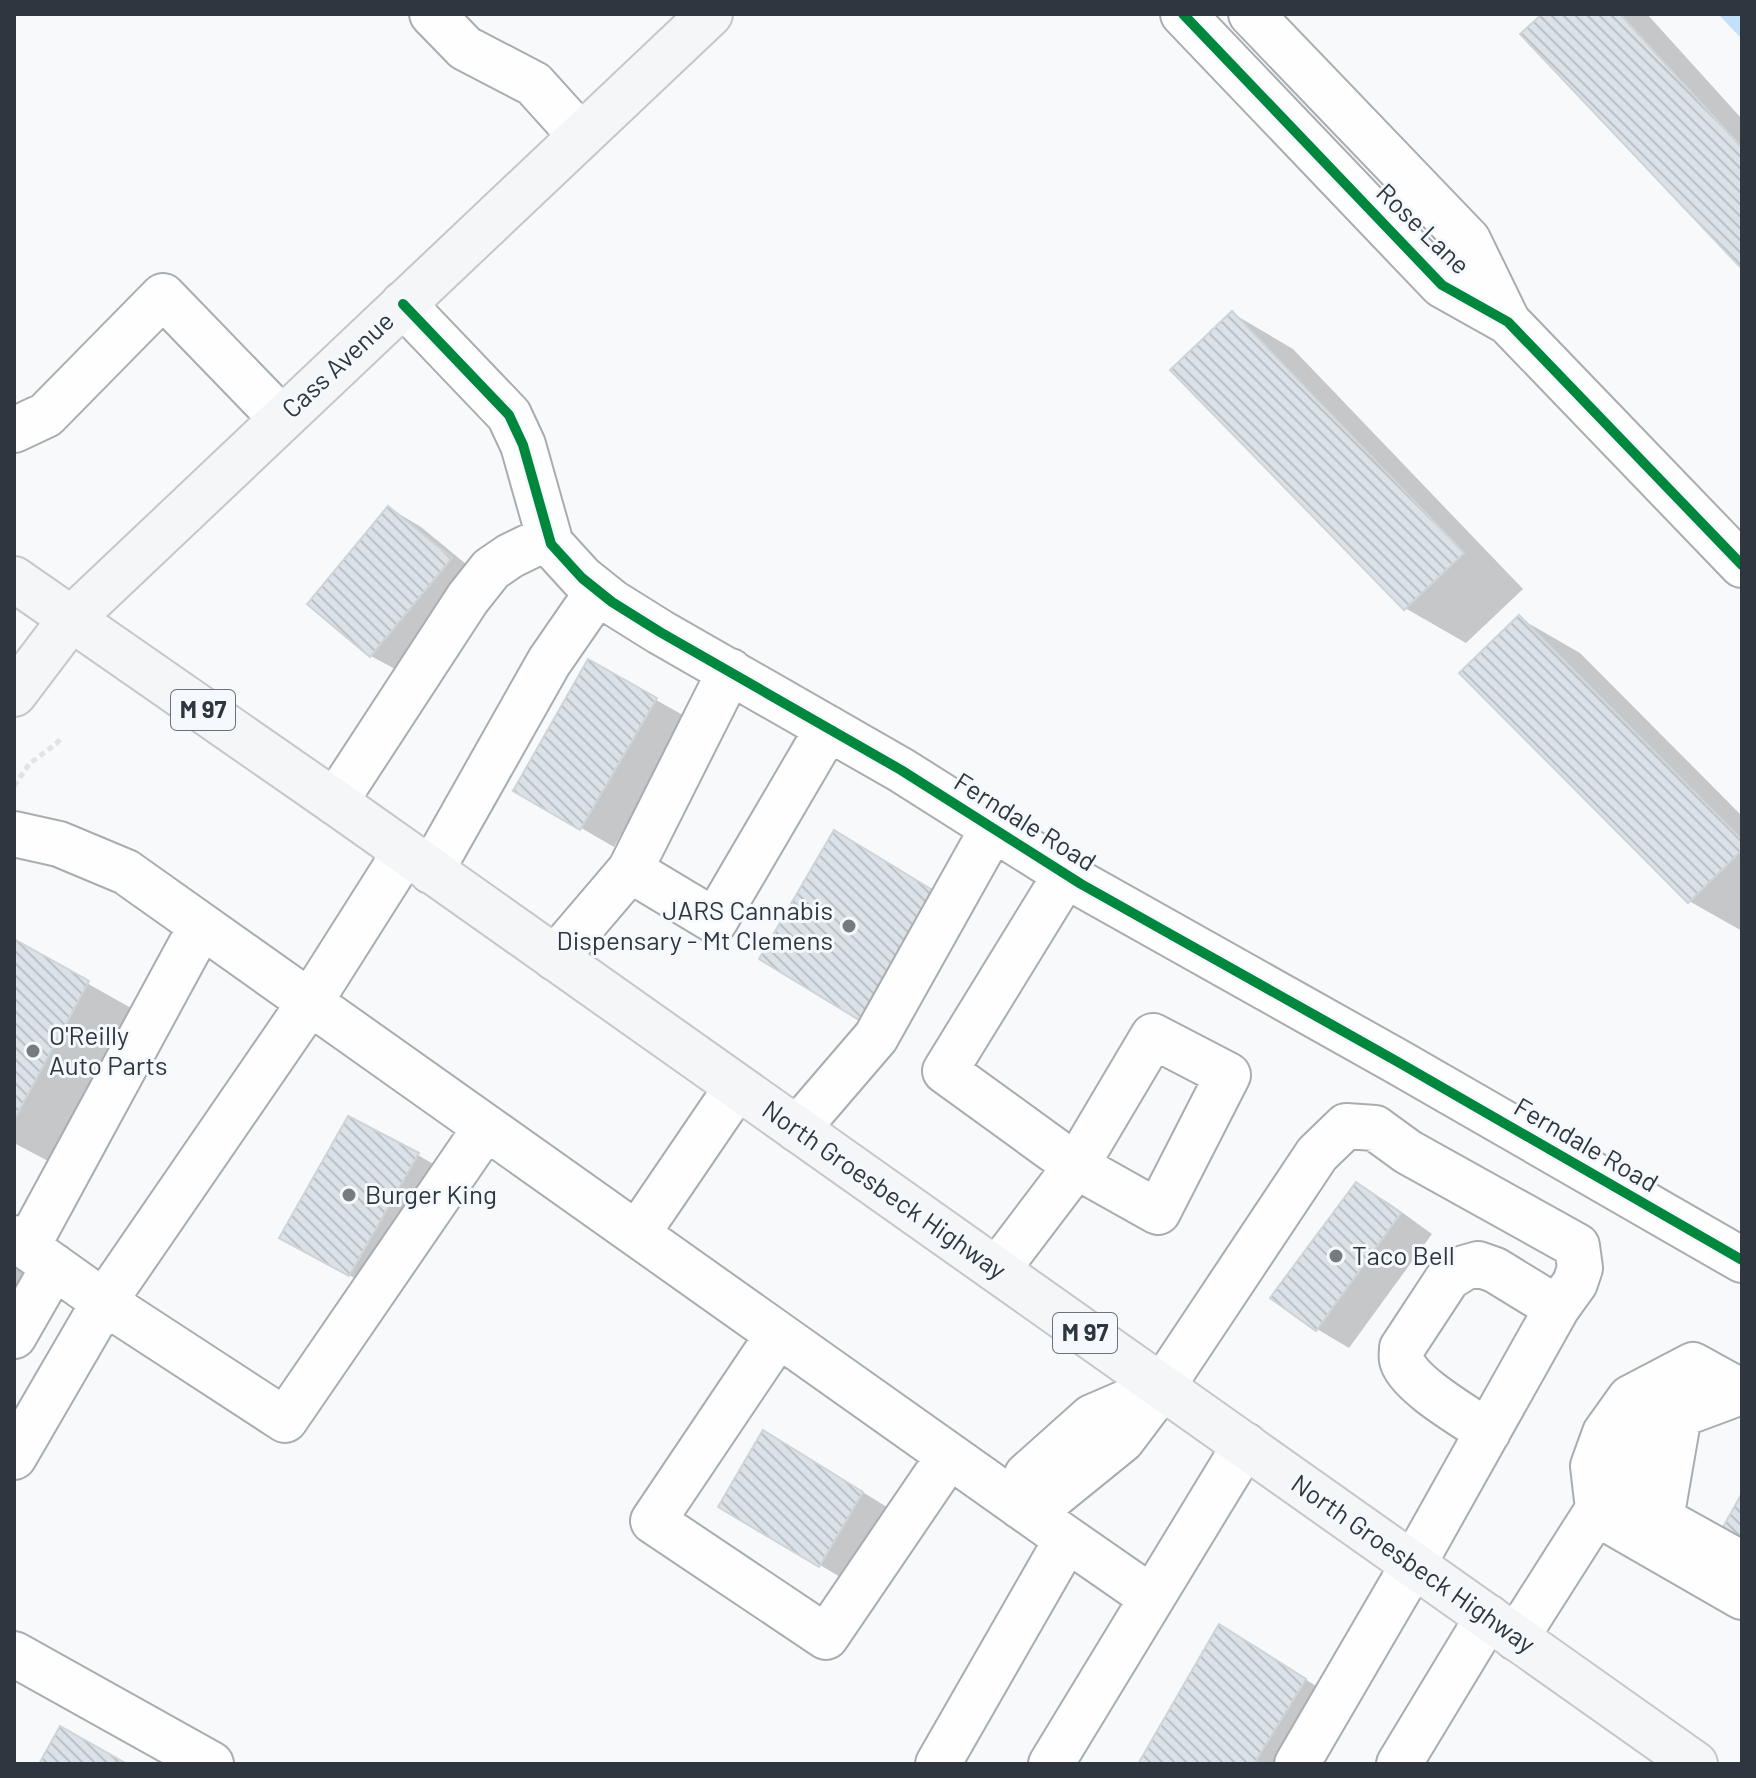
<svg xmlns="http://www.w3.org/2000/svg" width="1756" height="1778" font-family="Barlow,sans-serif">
  <defs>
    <pattern id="cemetery-stones" width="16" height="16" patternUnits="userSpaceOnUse" patternTransform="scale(2)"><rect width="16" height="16" fill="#c3e0f8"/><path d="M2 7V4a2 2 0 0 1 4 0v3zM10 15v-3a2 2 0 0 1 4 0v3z" fill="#a8c1d6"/></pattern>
    <pattern id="building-back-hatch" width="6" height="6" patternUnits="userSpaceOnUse" patternTransform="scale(2)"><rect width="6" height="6" fill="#dae1e7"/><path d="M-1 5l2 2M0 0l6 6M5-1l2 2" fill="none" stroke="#bbc2c7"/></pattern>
  </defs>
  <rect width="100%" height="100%" fill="#f7f9fb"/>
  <path fill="url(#cemetery-stones)" d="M1718 14H1742V39Z"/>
  <path fill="#0003" d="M1545 14H1647L1742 119V266Z
    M1232 313 1293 349 1523 589 1466 643 1405 608Z
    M389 508 421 527 483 578 404 674 371 656 309 604Z
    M1519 618 1580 653 1742 816V931L1689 901Z
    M589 662 688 718 614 847 516 790Z
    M14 942 131 1008 48 1161 14 1143Z
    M418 1155 450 1174 382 1293 314 1256Z
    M1357 1184 1389 1203 1432 1234 1349 1348 1317 1329Z
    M14 1260 30 1269 14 1301Z
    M796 1451 895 1512 852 1584 721 1506Z
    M1252 1646 1337 1699 1298 1764H1140Z"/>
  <path fill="url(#building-back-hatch)" stroke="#ced4d8" stroke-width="2" d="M1542 14H1620L1742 148V269L1520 34Z
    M1232 311 1464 553 1404 610 1170 370Z
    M388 506 452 558 370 657 307 604Z
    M1519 615 1742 840V850L1688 903 1459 673Z
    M588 659 657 698 580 830 513 791Z
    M834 830 939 894 864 1023 759 959Z
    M14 939 89 981 14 1120Z
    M348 1116 419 1153 349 1276 279 1238Z
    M1356 1182 1401 1213 1316 1331 1270 1298Z
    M763 1430 863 1492 819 1567 718 1507Z
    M1742 1493V1549L1718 1536Z
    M1219 1624 1306 1679 1254 1764H1138Z
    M60 1726 127 1764H39Z"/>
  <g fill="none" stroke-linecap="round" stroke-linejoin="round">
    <g stroke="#a8adb1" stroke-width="48">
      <path id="minor" d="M432 14 465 48 534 84 580 135
        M1183 14 1442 285 1508 322 1742 565
        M1251 14 1468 240 1508 322
        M403 304 509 415 523 445 551 544 582 578 612 602 660 632 901 770 1081 884 1398 1062 1742 1260
        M14 430 46 415 163 296 281 418
        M335 802 468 598 491 569 510 556 549 537
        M14 834 59 844 126 872 1067 1539 938 1764
        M405 852 310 1002 104 1302 285 1420 486 1127
        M630 870 715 921 828 728
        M431 871 549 662 598 591
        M555 958 630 870 730 671
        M797 1129 876 1037 993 828
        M637 1234 737 1087
        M14 1238 104 1302 14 1457
        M27 1247 201 926
        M997 1270 1076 1166 1153 1036 1228 1075 1158 1212 1076 1166 945 1071 1066 874
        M778 1335 653 1521 826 1637 949 1456
        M14 1336 54 1266
        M1741 1392 1679 1415 1661 1519 1742 1564
        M1488 1432C1469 1419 1406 1383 1402 1360 1401 1356 1402 1352 1402 1348L1448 1278 1464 1268 1478 1264 1495 1270 1557 1308
        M1020 1506 1053 1496 1122 1440 1162 1387 1317 1154 1346 1126 1375 1128 1408 1152 1577 1246 1580 1268 1575 1283 1557 1308 1413 1565 1297 1764
        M1020 1506 1027 1475 1092 1417 1157 1389
        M1596 1513 1742 1597
        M1661 1519 1630 1490 1626 1467 1650 1428 1679 1415
        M1067 1539 1152 1598
        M1516 1638 1598 1509 1593 1466 1605 1433 1630 1398 1693 1365 1742 1392
        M14 1654 211 1764
        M1051 1764 1245 1445
        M1399 1764 1488 1617"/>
    </g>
    <g stroke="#c3c8cb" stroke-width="48">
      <path id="major" d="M14 579 335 802 1695 1764
        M14 694 70 620 710 14"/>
    </g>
    <path stroke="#e2e3e4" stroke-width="5" stroke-dasharray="6 4" stroke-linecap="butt" d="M14 786 29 764 56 744 62 737"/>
    <use href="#minor" stroke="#fefefe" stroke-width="44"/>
    <use href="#major" stroke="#f4f6f8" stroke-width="44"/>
    <g stroke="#f5f9fd" stroke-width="15">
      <path id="cycleway" d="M1183 14 1442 285 1508 322 1742 565
        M403 304 509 415 523 445 551 544 582 578 612 602 660 632 901 770 1081 884 1398 1062 1742 1260"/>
    </g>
    <use href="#cycleway" stroke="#00873e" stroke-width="10"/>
  </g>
  <g fill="#747b81" stroke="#f5f9fd" stroke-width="3">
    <circle cx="849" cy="926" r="8"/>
    <circle cx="33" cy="1051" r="8"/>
    <circle cx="349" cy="1195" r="8"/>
    <circle cx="1336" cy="1256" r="8"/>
  </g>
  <g text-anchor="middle" stroke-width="6" stroke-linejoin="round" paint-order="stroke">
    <g fill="#f5f9fd" stroke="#6a7178" stroke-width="2">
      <rect x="171" y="690" width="64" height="40" rx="6"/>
      <rect x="1053" y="1313" width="64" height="40" rx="6"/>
    </g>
    <g font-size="24" font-weight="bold" fill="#2e373f">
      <text x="203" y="718">M 97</text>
      <text x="1085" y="1341">M 97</text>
    </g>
    <g font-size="26" fill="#2e373f" stroke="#f5f9fd">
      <text transform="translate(1423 229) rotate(44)" y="9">Rose Lane</text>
      <text transform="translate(338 365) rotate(-43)" y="9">Cass Avenue</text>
      <text transform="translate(1025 822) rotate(32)" y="9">Ferndale Road</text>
      <text transform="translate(1586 1145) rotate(30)" y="9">Ferndale Road</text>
      <text transform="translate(884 1190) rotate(35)" y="9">North Groesbeck Highway</text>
      <text transform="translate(1413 1564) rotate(35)" y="9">North Groesbeck Highway</text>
    </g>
    <g font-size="26" fill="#2e373f" stroke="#f5f9fd" text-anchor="start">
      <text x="833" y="920" text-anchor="end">JARS Cannabis<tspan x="833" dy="30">Dispensary - Mt Clemens</tspan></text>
      <text x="49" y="1045">O'Reilly<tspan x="49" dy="30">Auto Parts</tspan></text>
      <text x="365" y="1204">Burger King</text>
      <text x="1352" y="1265">Taco Bell</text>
    </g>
  </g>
  <rect width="1756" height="1778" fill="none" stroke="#2e373f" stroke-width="32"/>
</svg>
